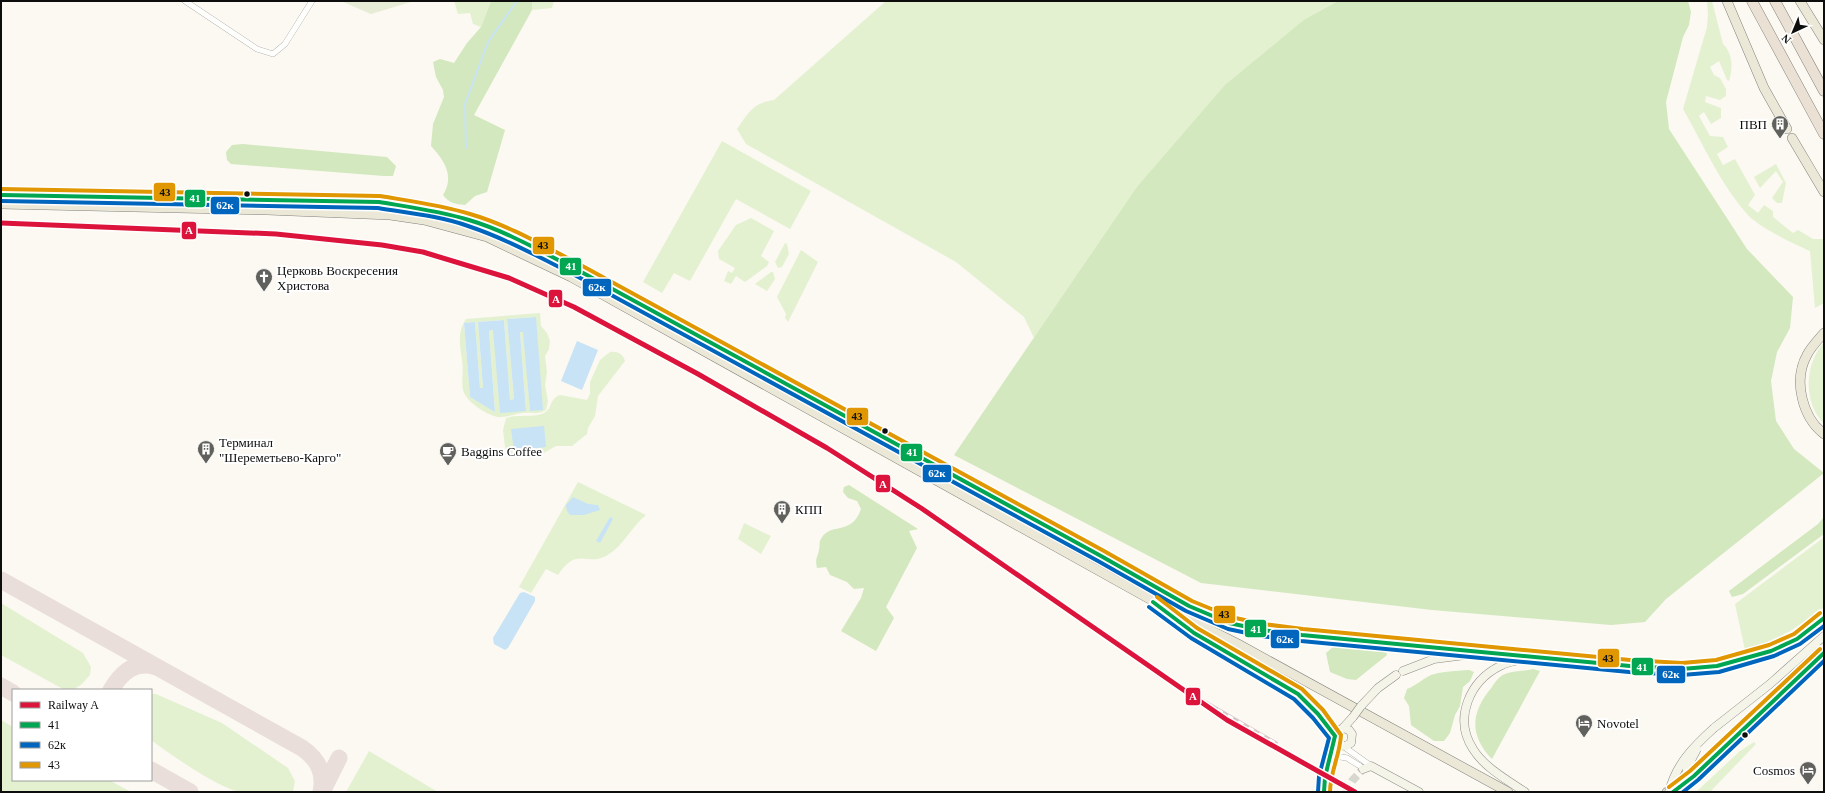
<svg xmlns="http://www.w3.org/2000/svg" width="1825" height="793" font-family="Georgia,serif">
  <rect width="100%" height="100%" fill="#fbf9f1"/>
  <path fill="#e3f1d1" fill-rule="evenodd" d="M454 1H491L481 27 473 24 470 13 458 14Z
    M532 1H554L552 8 532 10Z
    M886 1H1338L1305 19 1136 188 1034 338 1024 317 956 262 746 144 737 129C749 112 753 103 774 100Z
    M1707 1H1712L1723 44C1733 54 1733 68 1729 81L1727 80 1719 61 1710 67 1714 75 1720 78 1726 89V96L1720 100 1706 96 1705 102 1721 108V118L1711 124 1704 112 1699 116 1710 136 1723 137 1728 147 1717 154 1723 165 1735 159 1755 195 1748 205 1758 213 1764 205 1773 211V217L1793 233 1798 230 1813 239H1824V303L1815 308 1810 251C1794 244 1758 227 1747 214 1720 183 1703 144 1683 109L1707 27 1708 14Z
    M722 141 811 191 790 229 736 199 690 281 674 273 662 293 643 282Z
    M1776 164 1786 183 1782 203H1777L1772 198 1783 182 1776 171 1760 188 1754 177Z
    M751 218 774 231 761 256 769 262 767 266 745 282 736 276 731 284 724 281 728 271 732 273 735 268 719 259 718 251 736 225Z
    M785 243 787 244 789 254 782 267 778 268 775 262Z
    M801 250 818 262 788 322 785 318 786 314 777 297Z
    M771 272H773L775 279 767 291 755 284Z
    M540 313 541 326 547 333 550 341 549 349 545 356 547 373 545 385 548 401 546 410C538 415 530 412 522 413 516 414 503 418 498 417 487 415 466 402 463 390 461 380 464 370 462 360 460 346 457 332 466 319ZM536 317 530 411 524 332H520L526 410 500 412 494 330 489 331 495 411 470 397 464 323 475 322 480 388H483L478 322 504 320 510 400 514 399 507 319Z
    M1824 342V424C1803 402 1804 365 1824 342Z
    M610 352C617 351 623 354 625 361L598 396 595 416 588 428 587 434 572 446H556L535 458 510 457 505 447 503 430 506 418C518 414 533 418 544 413 553 408 549 399 560 395L587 400 590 394V382L600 360Z
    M578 482 646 515C632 526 624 545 609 554 588 569 578 544 558 575L546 569 531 593 519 587Z
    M744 523 771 536 761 554 738 539Z
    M1823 538 1824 607C1800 627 1776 641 1745 650L1735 604Z
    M1 603 83 653 91 667 90 675 82 684 73 690 63 689 1 655Z
    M151 694H156L222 723 288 768 295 781 293 792C276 792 258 793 241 792 219 789 170 754 151 740Z
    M1 720 13 727V780H109L131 792H1Z
    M1754 742 1756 744 1710 792H1696L1740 751Z
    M369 751 438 792H346Z"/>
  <path fill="#d3e8be" d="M491 1H532V10L474 115 505 130 487 192 475 196 465 205C455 204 449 203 443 195 455 176 444 160 431 146L433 124 444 97 443 90 436 77 433 62 440 59 454 63 467 43 481 27Z
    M1338 1H1688L1691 12 1689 25 1683 37 1666 102 1669 129 1747 249 1793 297 1790 328 1777 352 1771 381 1776 421 1794 449 1824 473 1666 599 1645 622 1611 625 1432 610 1201 583 954 455 1136 188 1225 85 1305 19Z
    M243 144 387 157 396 166 393 176H384L231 164 227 160 226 152 232 145Z
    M849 485 918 529 909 531 917 548 886 607 894 618 876 651 841 631 861 598 864 588 854 589 847 582 830 575 826 567 817 568C815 558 817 559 819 550 820 547 819 544 820 541 829 520 851 538 861 509L857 501 848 498 843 492 844 487Z
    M1824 517V534L1743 594 1732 597 1729 591 1818 524Z
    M1333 647 1386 651 1387 655 1356 680 1347 679 1330 672 1326 653Z
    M1533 669 1540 671 1492 759C1471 737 1470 716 1488 692 1492 688 1495 681 1500 677 1509 670 1522 672 1533 669Z
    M1469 670 1474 672 1470 681 1463 687 1460 706 1455 715 1450 733 1444 741H1434L1411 725 1409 706 1404 698 1407 689C1416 686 1422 679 1431 675 1443 671 1456 671 1469 670Z"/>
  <path fill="#e6ecd5" d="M341 1H414L371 14Z"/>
  <path fill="#c7e3f5" d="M536 317 543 410 530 411 523 332H520L526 411 500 413 493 330 489 331 495 412 470 397 464 323 475 322 480 388H483L478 322 504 320 510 400 514 399 507 319Z
    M577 341 598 350 582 390 561 381Z
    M544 426 546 447 514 451 511 429Z
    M573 497 588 504 598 505 600 510 584 515H570L567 511 566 505Z
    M610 517 613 519 600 543 596 541Z
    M524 592 535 597V601L508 648 505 650 494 644 493 638 520 593Z"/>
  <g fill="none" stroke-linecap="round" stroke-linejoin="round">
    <path stroke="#c7e3f5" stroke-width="2" d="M466 148 465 104 488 42 517 1"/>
    <path stroke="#eadeda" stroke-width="17" d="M1 580 302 748C318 759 325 773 321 792
      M1 686 13 693
      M111 690C121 673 135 660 156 667
      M151 770 190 792
      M323 790 339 758"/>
    <path stroke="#d7d6cf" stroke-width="5.5" stroke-dasharray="5.5 3" stroke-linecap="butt" d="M1328 765 1332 761 1341 757"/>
    <path stroke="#d7d6cf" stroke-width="8" stroke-dasharray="8 4" stroke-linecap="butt" d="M1324 792 1323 784 1332 752
      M1346 792 1352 781 1363 769"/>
    <g stroke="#949390" stroke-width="6">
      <path id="street" d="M185 1 257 49 273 54 285 44 312 1
        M1166 611 1194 633 1278 681 1298 694 1318 714 1335 736
        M1343 746 1371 766
        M1341 757 1347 758 1360 766"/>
    </g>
    <g stroke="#8b8a86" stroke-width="9">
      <path id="secondary" d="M1403 671 1434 659 1473 654
        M1361 706 1378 688 1396 675
        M1714 728 1770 684 1824 636
        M1335 739 1340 745 1346 746 1351 743 1352 734 1349 730 1343 728
        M1332 752 1336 733 1343 728 1353 717
        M1363 769 1371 766 1419 792
        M1525 792C1507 780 1484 767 1473 749 1453 718 1470 681 1500 666 1509 661 1520 660 1530 658"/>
    </g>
    <g stroke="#81817d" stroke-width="10">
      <path id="primary" d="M1727 1 1764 88 1787 129
        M1800 1 1824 40
        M1792 138 1824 192
        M1 195 205 200 379 202 422 209 469 220 508 235 574 268 1101 556 1189 606 1229 623 1262 630 1302 635 1630 666 1682 669 1717 666 1771 651 1797 639 1824 618
        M1 204 267 210 390 215 424 220 487 237 571 277 1155 602 1238 644 1508 792
        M1824 333C1818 340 1811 347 1807 355 1793 380 1802 417 1824 434
        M1667 792 1694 776 1824 653"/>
    </g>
    <g stroke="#81817d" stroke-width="11">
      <path id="highway" d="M1752 1 1824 134
        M1775 1 1824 91"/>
    </g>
    <use href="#street" stroke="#fefefd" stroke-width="5.5"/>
    <use href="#secondary" stroke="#f5f4e8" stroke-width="8"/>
    <use href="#primary" stroke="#ece8d8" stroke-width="9"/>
    <use href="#highway" stroke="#eae0d4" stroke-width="10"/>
    <g stroke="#d8c4c4" stroke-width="3.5">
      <path id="rail" d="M1176 685 1276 743"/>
    </g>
    <use href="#rail" stroke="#fff" stroke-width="2" stroke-dasharray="6" stroke-linecap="butt"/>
    <g stroke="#8b8a86" stroke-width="9" stroke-linecap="butt">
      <path id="secondary-bridge" d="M1353 717 1361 706
        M1669 792C1676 764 1693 747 1714 728
        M1684 792 1687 768 1697 749"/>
    </g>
    <use href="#secondary-bridge" stroke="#f5f4e8" stroke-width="8"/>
    <g stroke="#fff" stroke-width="7">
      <path id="bus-1" d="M1 195 379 202C409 207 440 211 469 220 506 231 540 251 574 268L1101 556 1189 606 1229 623 1262 630 1302 635 1630 666 1682 669 1717 666 1771 651 1797 639 1824 618
        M1153 602 1194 633 1298 694 1318 714 1335 736 1325 777 1324 792
        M1673 792 1694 776 1824 653"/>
    </g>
    <g stroke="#fff" stroke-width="7">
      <path id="bus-2" d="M1 201 378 208C408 213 440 216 468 226 504 238 537 256 571 273L1098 561 1186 611 1228 629 1261 636 1301 641 1629 672 1682 675 1719 672 1774 656 1800 644 1824 626
        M1149 607 1191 638 1294 699 1313 718 1329 738 1319 776 1318 792
        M1683 792 1698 780 1824 661"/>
    </g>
    <g stroke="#fff" stroke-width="7">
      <path id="bus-3" d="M1 189 380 196C410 201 441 205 470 214 508 225 542 245 577 263L1104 551 1192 601 1231 617 1263 624 1303 629 1630 660 1682 663 1716 660 1769 645 1794 634 1820 613
        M1157 597 1197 628 1302 689 1323 710 1341 735C1340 755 1330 772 1330 792
        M1669 787 1690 771 1820 649"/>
    </g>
    <use href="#bus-1" stroke="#00a651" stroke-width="4"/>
    <use href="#bus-2" stroke="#0065bd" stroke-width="4"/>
    <use href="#bus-3" stroke="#e09701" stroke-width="4"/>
    <g stroke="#fff" stroke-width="8">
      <path id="rail-1" d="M1 223 276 234 382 245 423 252 509 278 574 307 698 374 827 448 921 508 1227 720 1355 792"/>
    </g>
    <use href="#rail-1" stroke="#dc143c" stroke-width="5"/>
  </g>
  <defs>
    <g id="building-pin" transform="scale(0.9)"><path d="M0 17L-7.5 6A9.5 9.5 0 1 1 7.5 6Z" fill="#60605d" stroke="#fff"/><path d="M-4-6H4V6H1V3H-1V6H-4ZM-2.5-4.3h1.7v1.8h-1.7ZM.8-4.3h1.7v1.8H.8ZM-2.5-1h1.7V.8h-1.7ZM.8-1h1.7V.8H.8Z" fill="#fff"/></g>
    <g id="church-pin" transform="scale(0.9)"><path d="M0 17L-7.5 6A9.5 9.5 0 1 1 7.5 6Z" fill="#60605d" stroke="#fff"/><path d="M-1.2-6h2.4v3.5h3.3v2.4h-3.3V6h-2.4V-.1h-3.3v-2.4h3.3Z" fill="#fff"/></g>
    <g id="cafe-pin" transform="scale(0.9)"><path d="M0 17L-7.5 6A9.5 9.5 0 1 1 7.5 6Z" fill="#60605d" stroke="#fff"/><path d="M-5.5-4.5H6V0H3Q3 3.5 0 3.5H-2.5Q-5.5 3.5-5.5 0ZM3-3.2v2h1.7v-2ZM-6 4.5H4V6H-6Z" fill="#fff"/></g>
    <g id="hotel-pin" transform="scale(0.9)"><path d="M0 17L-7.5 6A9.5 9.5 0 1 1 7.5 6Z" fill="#60605d" stroke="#fff"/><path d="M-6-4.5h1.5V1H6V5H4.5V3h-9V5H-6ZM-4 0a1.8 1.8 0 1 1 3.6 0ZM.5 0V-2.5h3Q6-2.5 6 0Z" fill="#fff"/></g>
  </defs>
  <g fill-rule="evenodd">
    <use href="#building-pin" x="1780" y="124"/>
    <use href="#church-pin" x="264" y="277"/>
    <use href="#building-pin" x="206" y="449"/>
    <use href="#cafe-pin" x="448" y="451"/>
    <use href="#building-pin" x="782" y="509"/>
    <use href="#hotel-pin" x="1584" y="723"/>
    <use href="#hotel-pin" x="1808" y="770"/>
  </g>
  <g fill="#0d0d0d" stroke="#fff" stroke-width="1.5">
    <circle cx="247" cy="194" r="3.5"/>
    <circle cx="885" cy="431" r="3.5"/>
    <circle cx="1745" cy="735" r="3.5"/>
  </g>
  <g text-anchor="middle" stroke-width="4" stroke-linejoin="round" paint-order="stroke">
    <g font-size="13" fill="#0d0d0d" stroke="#fff" text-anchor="start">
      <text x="1767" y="129" text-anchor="end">ПВП</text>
      <text x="277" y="275">Церковь Воскресения<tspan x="277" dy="15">Христова</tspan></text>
      <text x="219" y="447">Терминал<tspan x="219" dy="15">"Шереметьево-Карго"</tspan></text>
      <text x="461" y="456">Baggins Coffee</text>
      <text x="795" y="514">КПП</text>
      <text x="1597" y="728">Novotel</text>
      <text x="1795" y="775" text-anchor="end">Cosmos</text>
    </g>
  </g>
  <g stroke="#fff" stroke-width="1.5">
    <rect x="153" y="182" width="23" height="20" rx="4" fill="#e09701"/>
    <rect x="184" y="189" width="22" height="19" rx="4" fill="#00a651"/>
    <rect x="210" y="196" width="30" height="19" rx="4" fill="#0065bd"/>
    <rect x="181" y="221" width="16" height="19" rx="4" fill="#dc143c"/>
    <rect x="532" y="236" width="23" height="19" rx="4" fill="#e09701"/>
    <rect x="559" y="257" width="23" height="19" rx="4" fill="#00a651"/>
    <rect x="582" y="278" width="30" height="19" rx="4" fill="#0065bd"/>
    <rect x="548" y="289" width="15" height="19" rx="4" fill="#dc143c"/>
    <rect x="846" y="407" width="23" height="19" rx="4" fill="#e09701"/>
    <rect x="900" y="443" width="23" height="19" rx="4" fill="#00a651"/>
    <rect x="922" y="464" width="30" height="19" rx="4" fill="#0065bd"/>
    <rect x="875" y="474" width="16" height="19" rx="4" fill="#dc143c"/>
    <rect x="1213" y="605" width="23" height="19" rx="4" fill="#e09701"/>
    <rect x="1244" y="619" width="23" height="19" rx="4" fill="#00a651"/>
    <rect x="1270" y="629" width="30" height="20" rx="4" fill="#0065bd"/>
    <rect x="1597" y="648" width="23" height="20" rx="4" fill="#e09701"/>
    <rect x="1631" y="657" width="23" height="19" rx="4" fill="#00a651"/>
    <rect x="1656" y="665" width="30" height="19" rx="4" fill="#0065bd"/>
    <rect x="1185" y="687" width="16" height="19" rx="4" fill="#dc143c"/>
  </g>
  <g font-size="11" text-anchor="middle" font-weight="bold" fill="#fff">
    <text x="195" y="202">41</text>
    <text x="225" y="209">62к</text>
    <text x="189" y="234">A</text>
    <text x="571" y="270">41</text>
    <text x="597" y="291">62к</text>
    <text x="556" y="303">A</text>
    <text x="912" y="456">41</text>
    <text x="937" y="477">62к</text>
    <text x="883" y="488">A</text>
    <text x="1256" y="633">41</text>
    <text x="1285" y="643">62к</text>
    <text x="1642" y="671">41</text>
    <text x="1671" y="678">62к</text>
    <text x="1193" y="700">A</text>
  </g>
  <g font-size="11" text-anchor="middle" font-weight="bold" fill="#111">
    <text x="165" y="196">43</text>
    <text x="543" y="249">43</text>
    <text x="857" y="420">43</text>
    <text x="1224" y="618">43</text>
    <text x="1608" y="662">43</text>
  </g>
  <rect width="1825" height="793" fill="none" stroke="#0d0d0d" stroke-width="4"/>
  <rect x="12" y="689" width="140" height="92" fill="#ffffff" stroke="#9e9e9e"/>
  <rect x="20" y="702" width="20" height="6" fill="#dc143c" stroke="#9e9e9e"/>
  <text x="48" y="709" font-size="12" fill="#0d0d0d">Railway A</text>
  <rect x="20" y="722" width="20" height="6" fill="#00a651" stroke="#9e9e9e"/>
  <text x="48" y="729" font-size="12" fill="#0d0d0d">41</text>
  <rect x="20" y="742" width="20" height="6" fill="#0065bd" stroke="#9e9e9e"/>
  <text x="48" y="749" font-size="12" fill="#0d0d0d">62к</text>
  <rect x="20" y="762" width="20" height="6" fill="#e09701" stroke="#9e9e9e"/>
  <text x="48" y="769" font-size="12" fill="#0d0d0d">43</text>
  <g transform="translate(1793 32) rotate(224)" stroke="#ffffff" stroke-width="3" paint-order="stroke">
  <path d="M0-3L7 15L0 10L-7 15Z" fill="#0d0d0d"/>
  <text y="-6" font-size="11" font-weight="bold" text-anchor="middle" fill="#0d0d0d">N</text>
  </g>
</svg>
